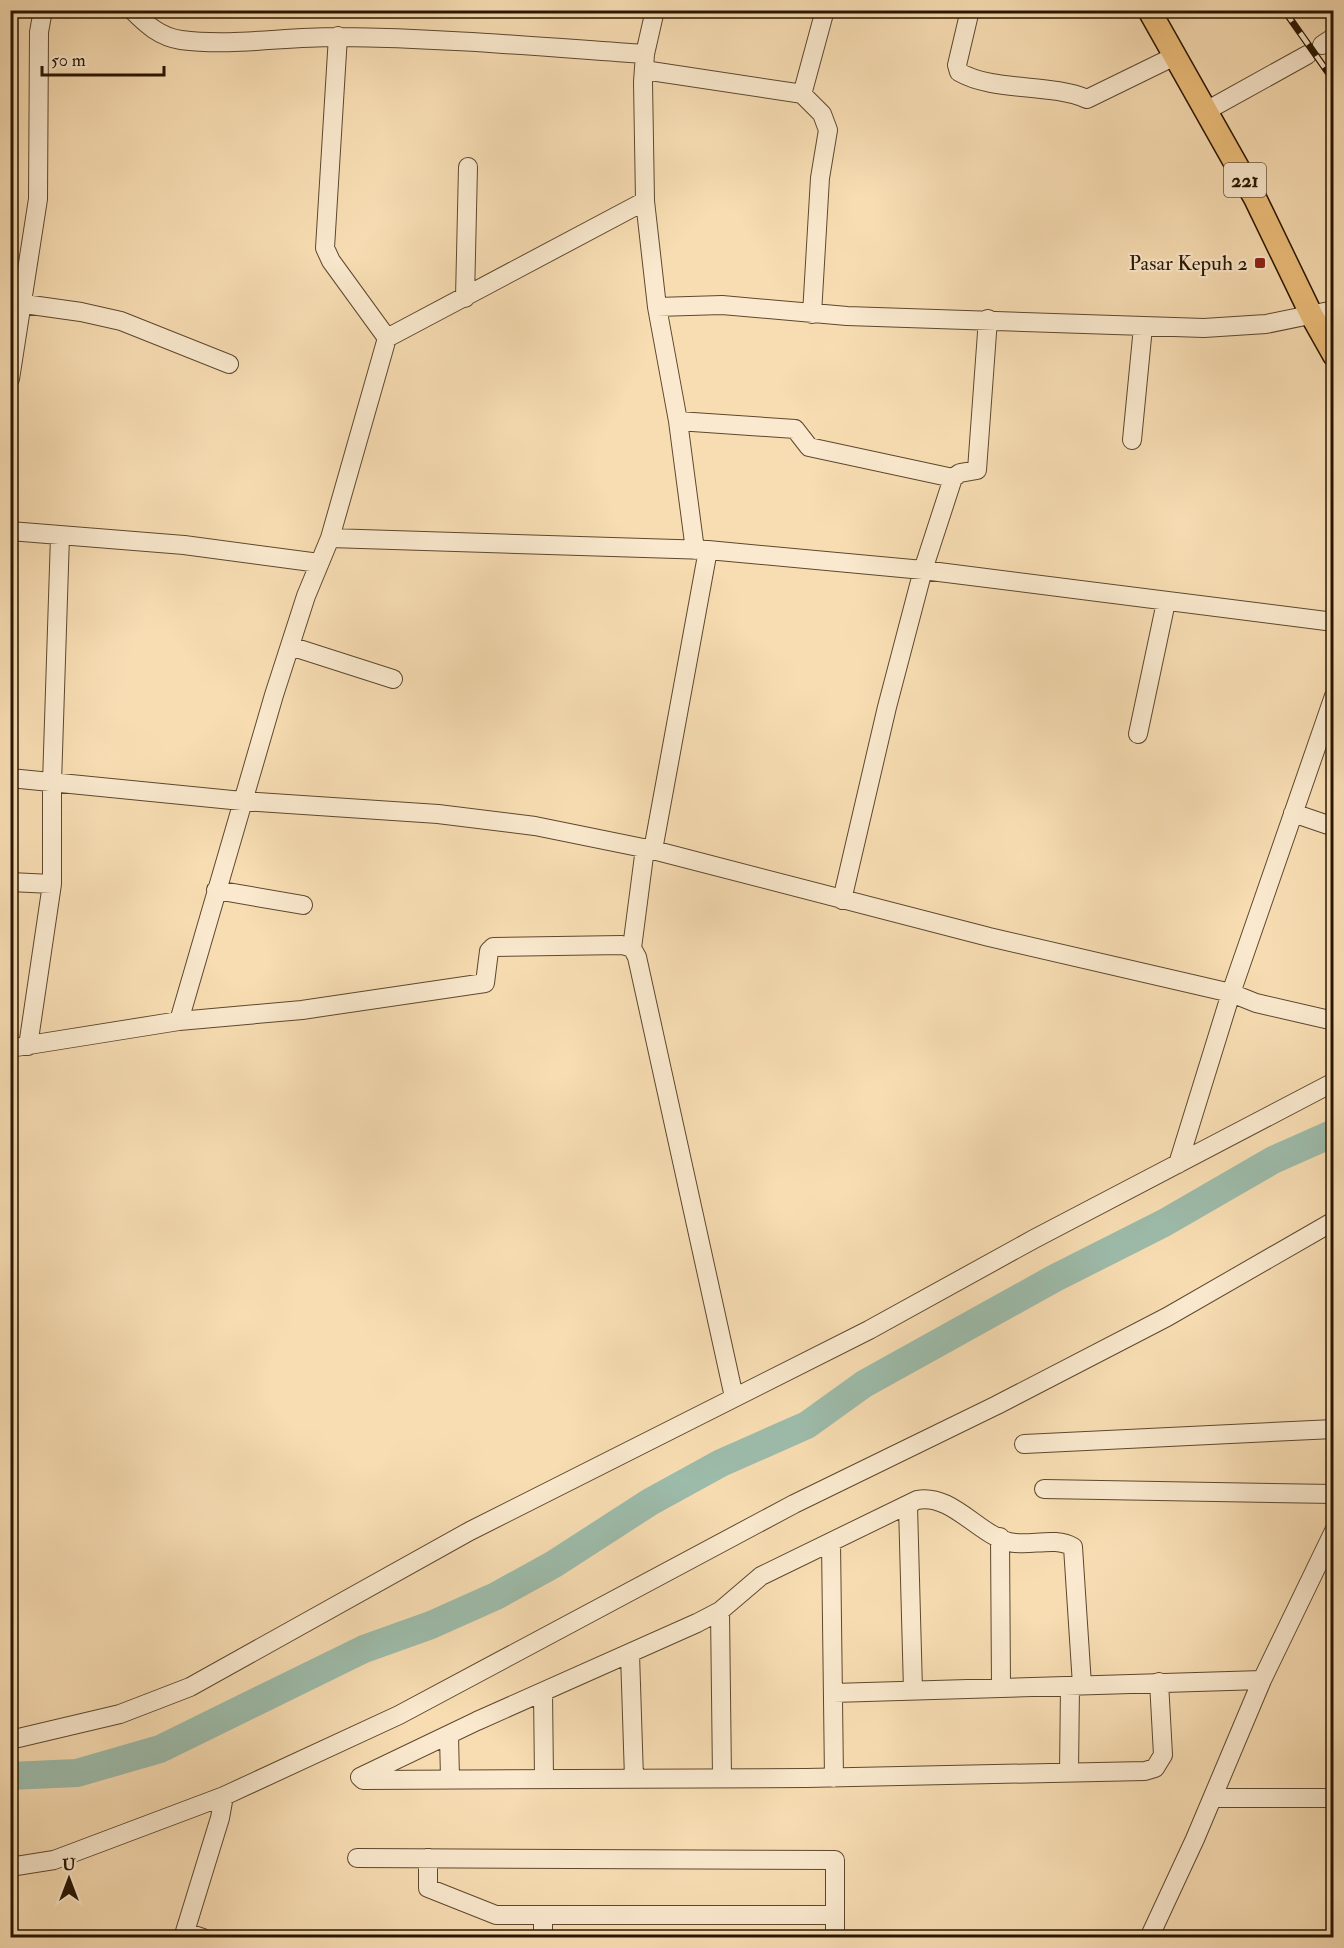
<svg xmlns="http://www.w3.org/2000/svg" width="1344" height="1948" font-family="'IM FELL Double Pica',serif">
  <rect width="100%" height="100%" fill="#f8ddb3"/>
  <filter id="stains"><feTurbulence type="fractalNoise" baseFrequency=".00333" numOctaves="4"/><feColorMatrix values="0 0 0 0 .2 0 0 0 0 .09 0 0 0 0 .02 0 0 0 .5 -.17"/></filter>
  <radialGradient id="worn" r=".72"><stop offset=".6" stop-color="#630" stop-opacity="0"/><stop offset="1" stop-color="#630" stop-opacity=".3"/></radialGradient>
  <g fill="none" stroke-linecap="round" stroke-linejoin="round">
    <path stroke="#9dbcab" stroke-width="28" d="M10 1776 77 1773 160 1749 364 1649 431 1625 496 1596 554 1564 650 1502 721 1463 807 1425 864 1384 1055 1278 1164 1223 1273 1160 1334 1133"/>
    <g stroke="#5d482e" stroke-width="20">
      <path id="minor" d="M132 10C147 25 160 37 181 40 234 47 287 36 340 37 442 38 543 47 645 54
        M655 10 645 54 643 82 645 201 657 307 678 421 695 550
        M970 10 957 65 959 72C993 92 1050 83 1087 99L1175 56
        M338 36 325 248 331 261 387 338
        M1322 45 1334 37
        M644 70 803 94
        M1206 111 1307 55
        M465 298 468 167
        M10 302 81 312 121 321 229 364
        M657 307 722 305 847 316 1204 328 1266 324 1334 310
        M812 314 820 178 828 130 822 114 804 96 803 91 825 10
        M10 379 38 199 39 32 43 10
        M678 421 795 429 809 447 953 478
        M1132 440 1143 327
        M10 531 184 545 319 563
        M330 538 708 550 923 570 1334 622
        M290 646 393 679
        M1138 734 1166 602
        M10 778 242 801 438 814 535 826 653 850 989 937 1231 993 1256 1003 1334 1021
        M1293 813 1334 827
        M653 850 708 550
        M10 882 52 884
        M216 890 303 905
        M842 900 887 707 923 570 953 478 960 473 977 470 988 319
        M632 948 645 848
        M179 1021 302 1010 485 983 489 951 493 947 622 945 632 948 637 957 734 1397
        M28 1046 52 884V783L60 536
        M10 1048 179 1021 274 695 306 596 330 538 387 338 645 201
        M1178 1164 1231 993 1334 696
        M1024 1444 1334 1429
        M1044 1489 1334 1494
        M908 1506 913 1690
        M1000 1537 1001 1688
        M831 1543 834 1778
        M720 1611 722 1778
        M630 1654 634 1778
        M1082 1685 1073 1547C1055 1536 1029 1547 1009 1542 978 1534 951 1493 917 1500L761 1576 720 1611 697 1623 477 1721 360 1777 363 1780 806 1778 1145 1771 1155 1768 1163 1755 1159 1682
        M543 1692 544 1778
        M833 1693 1262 1680
        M449 1736 450 1778
        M10 1740 120 1714 190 1687 470 1531 869 1330 1034 1239 1334 1082
        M1069 1773 1070 1686
        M1213 1798H1334
        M357 1858 835 1860V1938
        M428 1858V1888L496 1915H835
        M10 1867 54 1860 224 1796 399 1715 794 1504 997 1405 1167 1317 1334 1221
        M543 1915V1938
        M185 1932 203 1938
        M183 1938 220 1818 224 1796
        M1149 1938 1195 1839 1262 1680 1334 1531"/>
    </g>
    <g stroke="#291601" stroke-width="25">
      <path id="major" d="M1149 10 1255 198 1312 316 1334 355"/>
    </g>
    <use href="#minor" stroke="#fae9ce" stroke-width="18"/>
    <use href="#major" stroke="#ecbe7a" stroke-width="22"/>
    <g stroke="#291601" stroke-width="7">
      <path id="rail" d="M1284 10 1334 81"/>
    </g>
    <use href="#rail" stroke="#fae9ce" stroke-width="4.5" stroke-dasharray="14" stroke-linecap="butt"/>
  </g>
  <rect fill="#8f2418" stroke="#fae9ce" stroke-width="2" x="1254" y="257" width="12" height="12" rx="3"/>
  <g text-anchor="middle" stroke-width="4.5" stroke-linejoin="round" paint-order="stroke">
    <rect fill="#fae9ce" stroke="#68553e" stroke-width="1.5" x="1224" y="163" width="42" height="34" rx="4.5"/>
    <g font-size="20" font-weight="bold" fill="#291601">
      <text x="1245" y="187">221</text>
    </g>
    <g font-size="21" fill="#291601" stroke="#fae9ce" text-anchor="end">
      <text x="1248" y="270">Pasar Kepuh 2</text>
    </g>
  </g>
  <rect width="1344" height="1948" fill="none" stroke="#f8ddb3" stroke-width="36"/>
  <rect x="12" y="12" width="1320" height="1924" fill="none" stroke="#291601" stroke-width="3"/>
  <rect x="18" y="18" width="1308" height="1912" fill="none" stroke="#291601" stroke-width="1.5"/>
  <g transform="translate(69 1879)" stroke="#fae9ce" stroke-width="4.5" paint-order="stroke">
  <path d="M0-4.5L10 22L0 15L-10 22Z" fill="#291601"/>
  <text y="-9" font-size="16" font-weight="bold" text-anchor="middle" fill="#291601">U</text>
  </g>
  <path d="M42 66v9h122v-9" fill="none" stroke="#291601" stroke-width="3"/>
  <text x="51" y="66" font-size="18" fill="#291601" stroke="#fae9ce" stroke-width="4.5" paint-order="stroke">50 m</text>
  <rect width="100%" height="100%" filter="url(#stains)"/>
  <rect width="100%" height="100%" fill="url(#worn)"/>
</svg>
